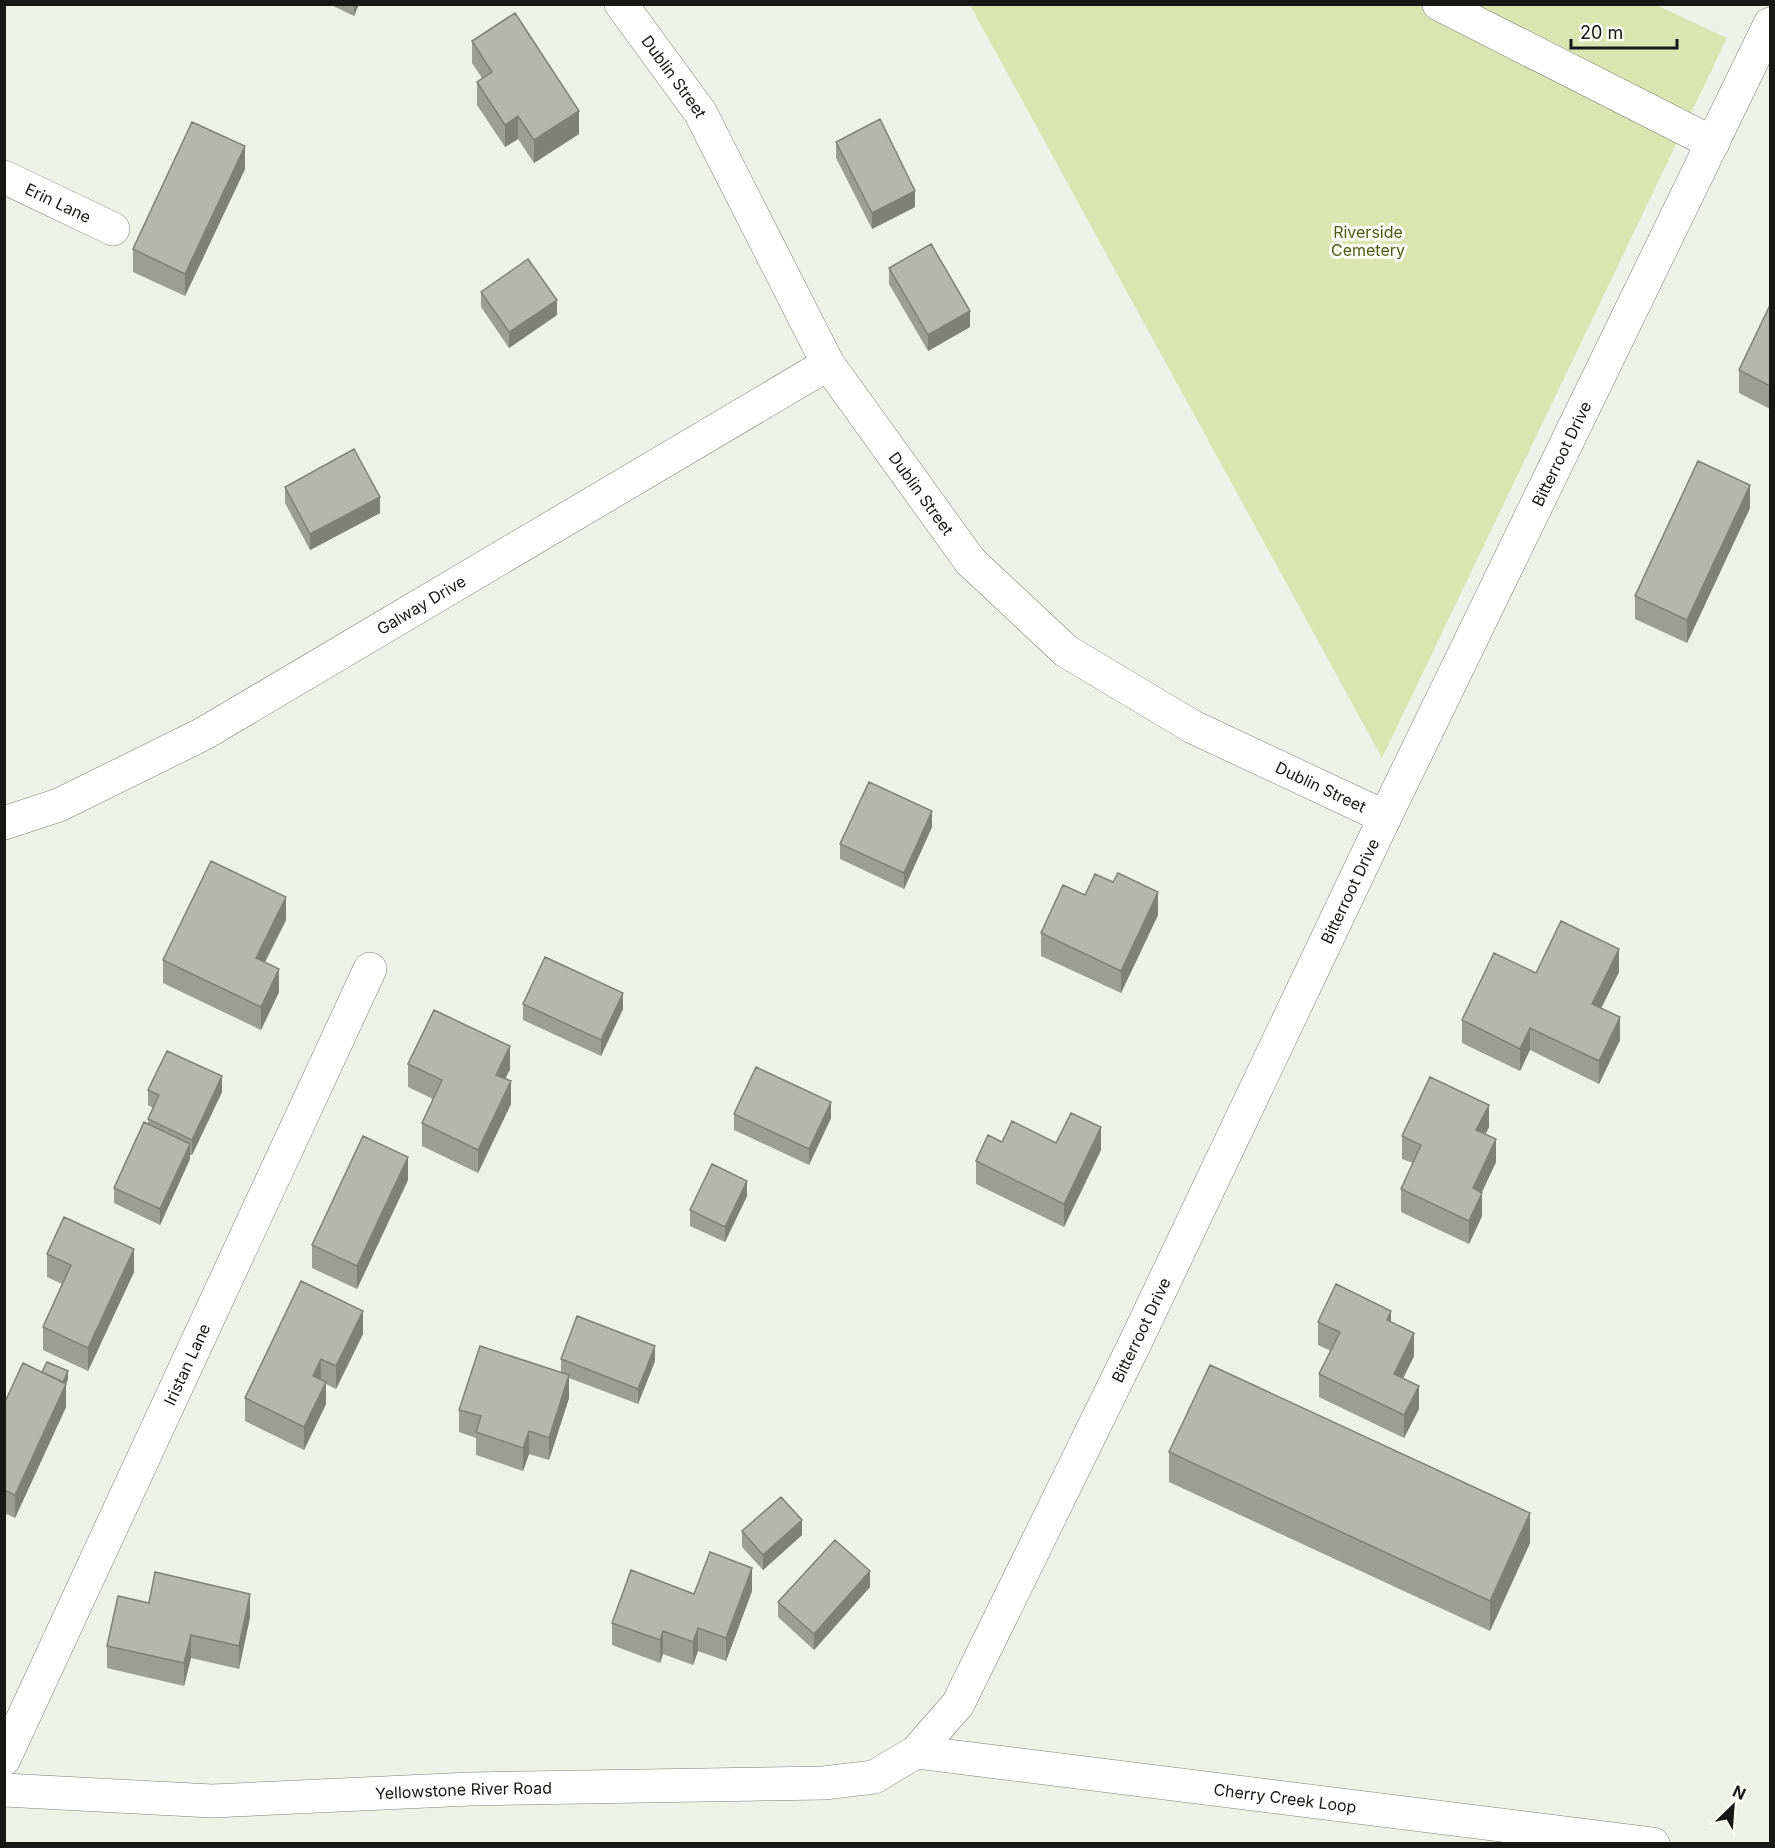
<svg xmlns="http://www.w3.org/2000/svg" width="1775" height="1848" font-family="Inter,sans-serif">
  <rect width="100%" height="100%" fill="#eef1e7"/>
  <path fill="#dae5b2" d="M1654 4 1727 38 1382 758 970 5Z"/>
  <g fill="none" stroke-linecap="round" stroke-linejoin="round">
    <g stroke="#7e8078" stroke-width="34">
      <g id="minor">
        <path id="s1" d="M621 4 700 112 828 364 970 561 1066 651 1193 727 1385 817"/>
        <path d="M1439 4 1713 143"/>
        <path id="s2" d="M4 177 113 229"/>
        <path id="s3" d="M4 823 59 805 203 734 828 364"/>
        <path id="s4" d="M916 1752 1653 1844"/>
        <path id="s5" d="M4 1759 370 969"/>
        <path id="s6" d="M4 1790 212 1801 470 1789 824 1783 874 1777 916 1752 958 1704 1136 1341 1385 817 1770 24"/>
      </g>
    </g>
    <use href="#minor" stroke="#fff" stroke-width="33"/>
  </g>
  <path fill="#9c9d96" d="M329 4H359L354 16Z
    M472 41 579 134 534 163 518 139 505 147 477 105V82L482 78 472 63Z
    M836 142 915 207 872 229 836 158Z
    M245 169 185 296 133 272V249Z
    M889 268 970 327 928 351 889 284Z
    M481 292 557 315 509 348 481 307Z
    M1770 305V409L1739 393V370Z
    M285 487 380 513 310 550 285 503Z
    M1750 508 1687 643 1635 619V596Z
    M932 827 904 889 840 859V844Z
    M1113 882 1158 915 1121 993 1041 956V933L1085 895Z
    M286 920 265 962 279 992 261 1030 163 983V960Z
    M1619 972 1601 1008 1620 1040 1599 1084 1530 1050 1520 1071 1462 1043V1020L1536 973Z
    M523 1004 623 1009 601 1056 523 1020Z
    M408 1064 510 1069 505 1079 511 1104 478 1173 422 1146V1123L433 1099 408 1087Z
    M148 1090 222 1092 192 1155H190V1159L160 1225 114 1203V1188L148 1124V1119L153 1108 148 1105Z
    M734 1114 831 1118 809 1165 734 1130Z
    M1489 1127 1485 1134 1496 1162 1482 1192V1216L1469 1244 1401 1212V1189L1413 1163 1402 1159V1136Z
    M1002 1142 1056 1143 1101 1150 1064 1227 976 1184V1161Z
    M408 1180 357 1289 312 1268V1245Z
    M747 1196 725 1242 690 1226V1210Z
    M47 1254 134 1272 88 1371 43 1350V1327L62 1284 47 1277Z
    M1318 1322H1391L1414 1356 1403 1378 1419 1409 1404 1438 1319 1397V1374L1331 1351 1318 1345Z
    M363 1334 336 1389 326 1384V1404L304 1450 245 1421V1398Z
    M561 1359 655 1361 638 1404 569 1378V1398L549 1460 529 1454 523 1471 476 1455V1438L459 1432V1410L561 1372Z
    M42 1372 68 1379 66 1384V1407L15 1518 4 1513V1404Z
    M1169 1452 1530 1543 1490 1631 1169 1482Z
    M742 1531 802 1535 763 1570 742 1547Z
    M870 1587 814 1650 778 1617V1602Z
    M752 1591 726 1661 698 1651 693 1665 663 1654 660 1663 612 1645V1623L694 1594Z
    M149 1603 250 1617 239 1669 191 1658 184 1686 107 1668V1646Z"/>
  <path fill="#7f807a" d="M354 4H359L354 16Z
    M579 111V134L534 163V140Z
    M518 116V139L505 147V125Z
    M245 146V169L185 296V274Z
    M915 191V207L872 229V213Z
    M557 300V315L509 348V332Z
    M970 311V327L928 351V335Z
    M1750 485V508L1687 643V620Z
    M380 497V513L310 550V534Z
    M932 811V827L904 889V873Z
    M1158 892V915L1121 993V971Z
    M286 897V920L256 980V958Z
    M1619 949V972L1592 1027V1004Z
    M279 969V992L261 1030V1007Z
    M623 993V1009L601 1056V1040Z
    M1620 1017V1040L1599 1084V1061Z
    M1530 1028V1050L1520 1071V1049Z
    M510 1046V1069L496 1098V1075Z
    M222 1076V1092L192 1155V1140Z
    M511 1081V1104L478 1173V1150Z
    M831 1102V1118L809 1165V1149Z
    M1489 1105V1127L1476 1153V1130Z
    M1101 1127V1150L1064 1227V1204Z
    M1496 1139V1162L1473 1211V1188Z
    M190 1144V1159L160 1225V1209Z
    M408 1157V1180L357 1289V1266Z
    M747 1181V1196L725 1242V1227Z
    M1482 1193V1216L1469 1244V1221Z
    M134 1249V1272L88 1371V1348Z
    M363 1311V1334L336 1389V1366Z
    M1391 1311V1333L1387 1320Z
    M1414 1333V1356L1394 1397V1374Z
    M655 1346V1361L638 1404V1389Z
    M321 1359V1382L313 1376Z
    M68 1371V1379L63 1392 66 1384V1407L15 1518V1495Z
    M569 1375V1398L549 1460V1438Z
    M326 1382V1404L304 1450V1427Z
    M1419 1386V1409L1404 1438V1415Z
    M529 1431V1454L523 1471V1448Z
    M1530 1513V1543L1490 1631V1601Z
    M802 1520V1535L763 1570V1555Z
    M752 1568V1591L726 1661V1638Z
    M870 1571V1587L814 1650V1634Z
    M250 1594V1617L239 1669V1646Z
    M698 1628V1651L693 1665V1642Z
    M663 1631V1654L660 1663V1640Z
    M191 1635V1658L184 1686V1663Z"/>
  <path fill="#b5b7ae" stroke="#7f807a" stroke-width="1.5" d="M515 13 579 111 534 140 518 116 505 125 477 82 492 72 472 41Z
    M880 119 915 191 872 213 836 142Z
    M192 122 245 146 185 274 133 249Z
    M931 244 970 311 928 335 889 268Z
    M528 259 557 300 509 332 481 292Z
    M1770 305V386L1739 370Z
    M354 449 380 497 310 534 285 487Z
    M1698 461 1750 485 1687 620 1635 596Z
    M869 782 932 811 904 873 840 844Z
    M211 861 286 897 256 958 279 969 261 1007 163 960Z
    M1118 873 1158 892 1121 971 1041 933 1063 885 1085 895 1095 874 1113 882Z
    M1561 921 1619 949 1592 1004 1620 1017 1599 1061 1530 1028 1520 1049 1462 1020 1494 953 1536 973Z
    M545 957 623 993 601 1040 523 1004Z
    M434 1010 510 1046 496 1075 511 1081 478 1150 422 1123 442 1080 408 1064Z
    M167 1051 222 1076 192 1140 148 1119 159 1095 148 1090Z
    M756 1067 831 1102 809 1149 734 1114Z
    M1430 1077 1489 1105 1476 1130 1496 1139 1473 1188 1482 1193 1469 1221 1401 1189 1421 1145 1402 1136Z
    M1071 1113 1101 1127 1064 1204 976 1161 988 1135 1002 1142 1012 1121 1056 1143Z
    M144 1122 190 1144 160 1209 114 1188Z
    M363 1136 408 1157 357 1266 312 1245Z
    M712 1164 747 1181 725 1227 690 1210Z
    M64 1217 134 1249 88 1348 43 1327 71 1265 47 1254Z
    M301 1281 363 1311 336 1366 321 1359 313 1376 326 1382 304 1427 245 1398Z
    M1336 1284 1391 1311 1387 1320 1414 1333 1394 1374 1419 1386 1404 1415 1319 1374 1340 1332 1318 1322Z
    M577 1316 655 1346 638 1389 561 1359Z
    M480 1346 569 1375 549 1438 529 1431 523 1448 476 1432 481 1416 459 1410Z
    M47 1362 68 1371 63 1382 42 1372Z
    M23 1363 66 1384 15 1495 4 1490V1404Z
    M1210 1365 1530 1513 1490 1601 1169 1452Z
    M781 1497 802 1520 763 1555 742 1531Z
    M835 1540 870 1571 814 1634 778 1602Z
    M710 1552 752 1568 726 1638 698 1628 693 1642 663 1631 660 1640 612 1623 631 1570 694 1594Z
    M155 1572 250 1594 239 1646 191 1635 184 1663 107 1646 118 1596 149 1603Z"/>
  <g text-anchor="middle" stroke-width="6" stroke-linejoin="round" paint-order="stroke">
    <g font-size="16" fill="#171815" stroke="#fcfef5">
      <text dy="6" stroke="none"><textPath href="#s1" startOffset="90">Dublin Street</textPath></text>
      <text dy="6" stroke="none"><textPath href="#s2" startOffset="60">Erin Lane</textPath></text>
      <text dy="6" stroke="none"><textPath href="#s6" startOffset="2372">Bitterroot Drive</textPath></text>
      <text dy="6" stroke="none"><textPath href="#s1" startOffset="576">Dublin Street</textPath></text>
      <text dy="6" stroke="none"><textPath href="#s3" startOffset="472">Galway Drive</textPath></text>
      <text dy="6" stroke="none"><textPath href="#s1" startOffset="1080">Dublin Street</textPath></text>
      <text dy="6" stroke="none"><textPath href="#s6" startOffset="1886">Bitterroot Drive</textPath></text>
      <text dy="6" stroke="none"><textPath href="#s6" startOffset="1400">Bitterroot Drive</textPath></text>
      <text dy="6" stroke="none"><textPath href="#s5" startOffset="435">Iristan Lane</textPath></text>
      <text dy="6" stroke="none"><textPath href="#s6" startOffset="460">Yellowstone River Road</textPath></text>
      <text dy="6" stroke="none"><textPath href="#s4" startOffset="372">Cherry Creek Loop</textPath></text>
    </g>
    <g font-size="16" fill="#505914" stroke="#fcfef5">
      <text x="1368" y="238">Riverside<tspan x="1368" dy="18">Cemetery</tspan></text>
    </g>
  </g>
  <rect width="1775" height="1848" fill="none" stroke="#171815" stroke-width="12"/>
  <g transform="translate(1733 1806) rotate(25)" stroke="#fcfef5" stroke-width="4.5" paint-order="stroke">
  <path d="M0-4.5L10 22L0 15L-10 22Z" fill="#171815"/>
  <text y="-9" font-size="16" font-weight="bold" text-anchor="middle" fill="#171815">N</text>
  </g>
  <path d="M1571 39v9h106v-9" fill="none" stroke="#171815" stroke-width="3"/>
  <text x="1580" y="39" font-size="18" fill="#171815" stroke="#fcfef5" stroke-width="4.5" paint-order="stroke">20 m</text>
</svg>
